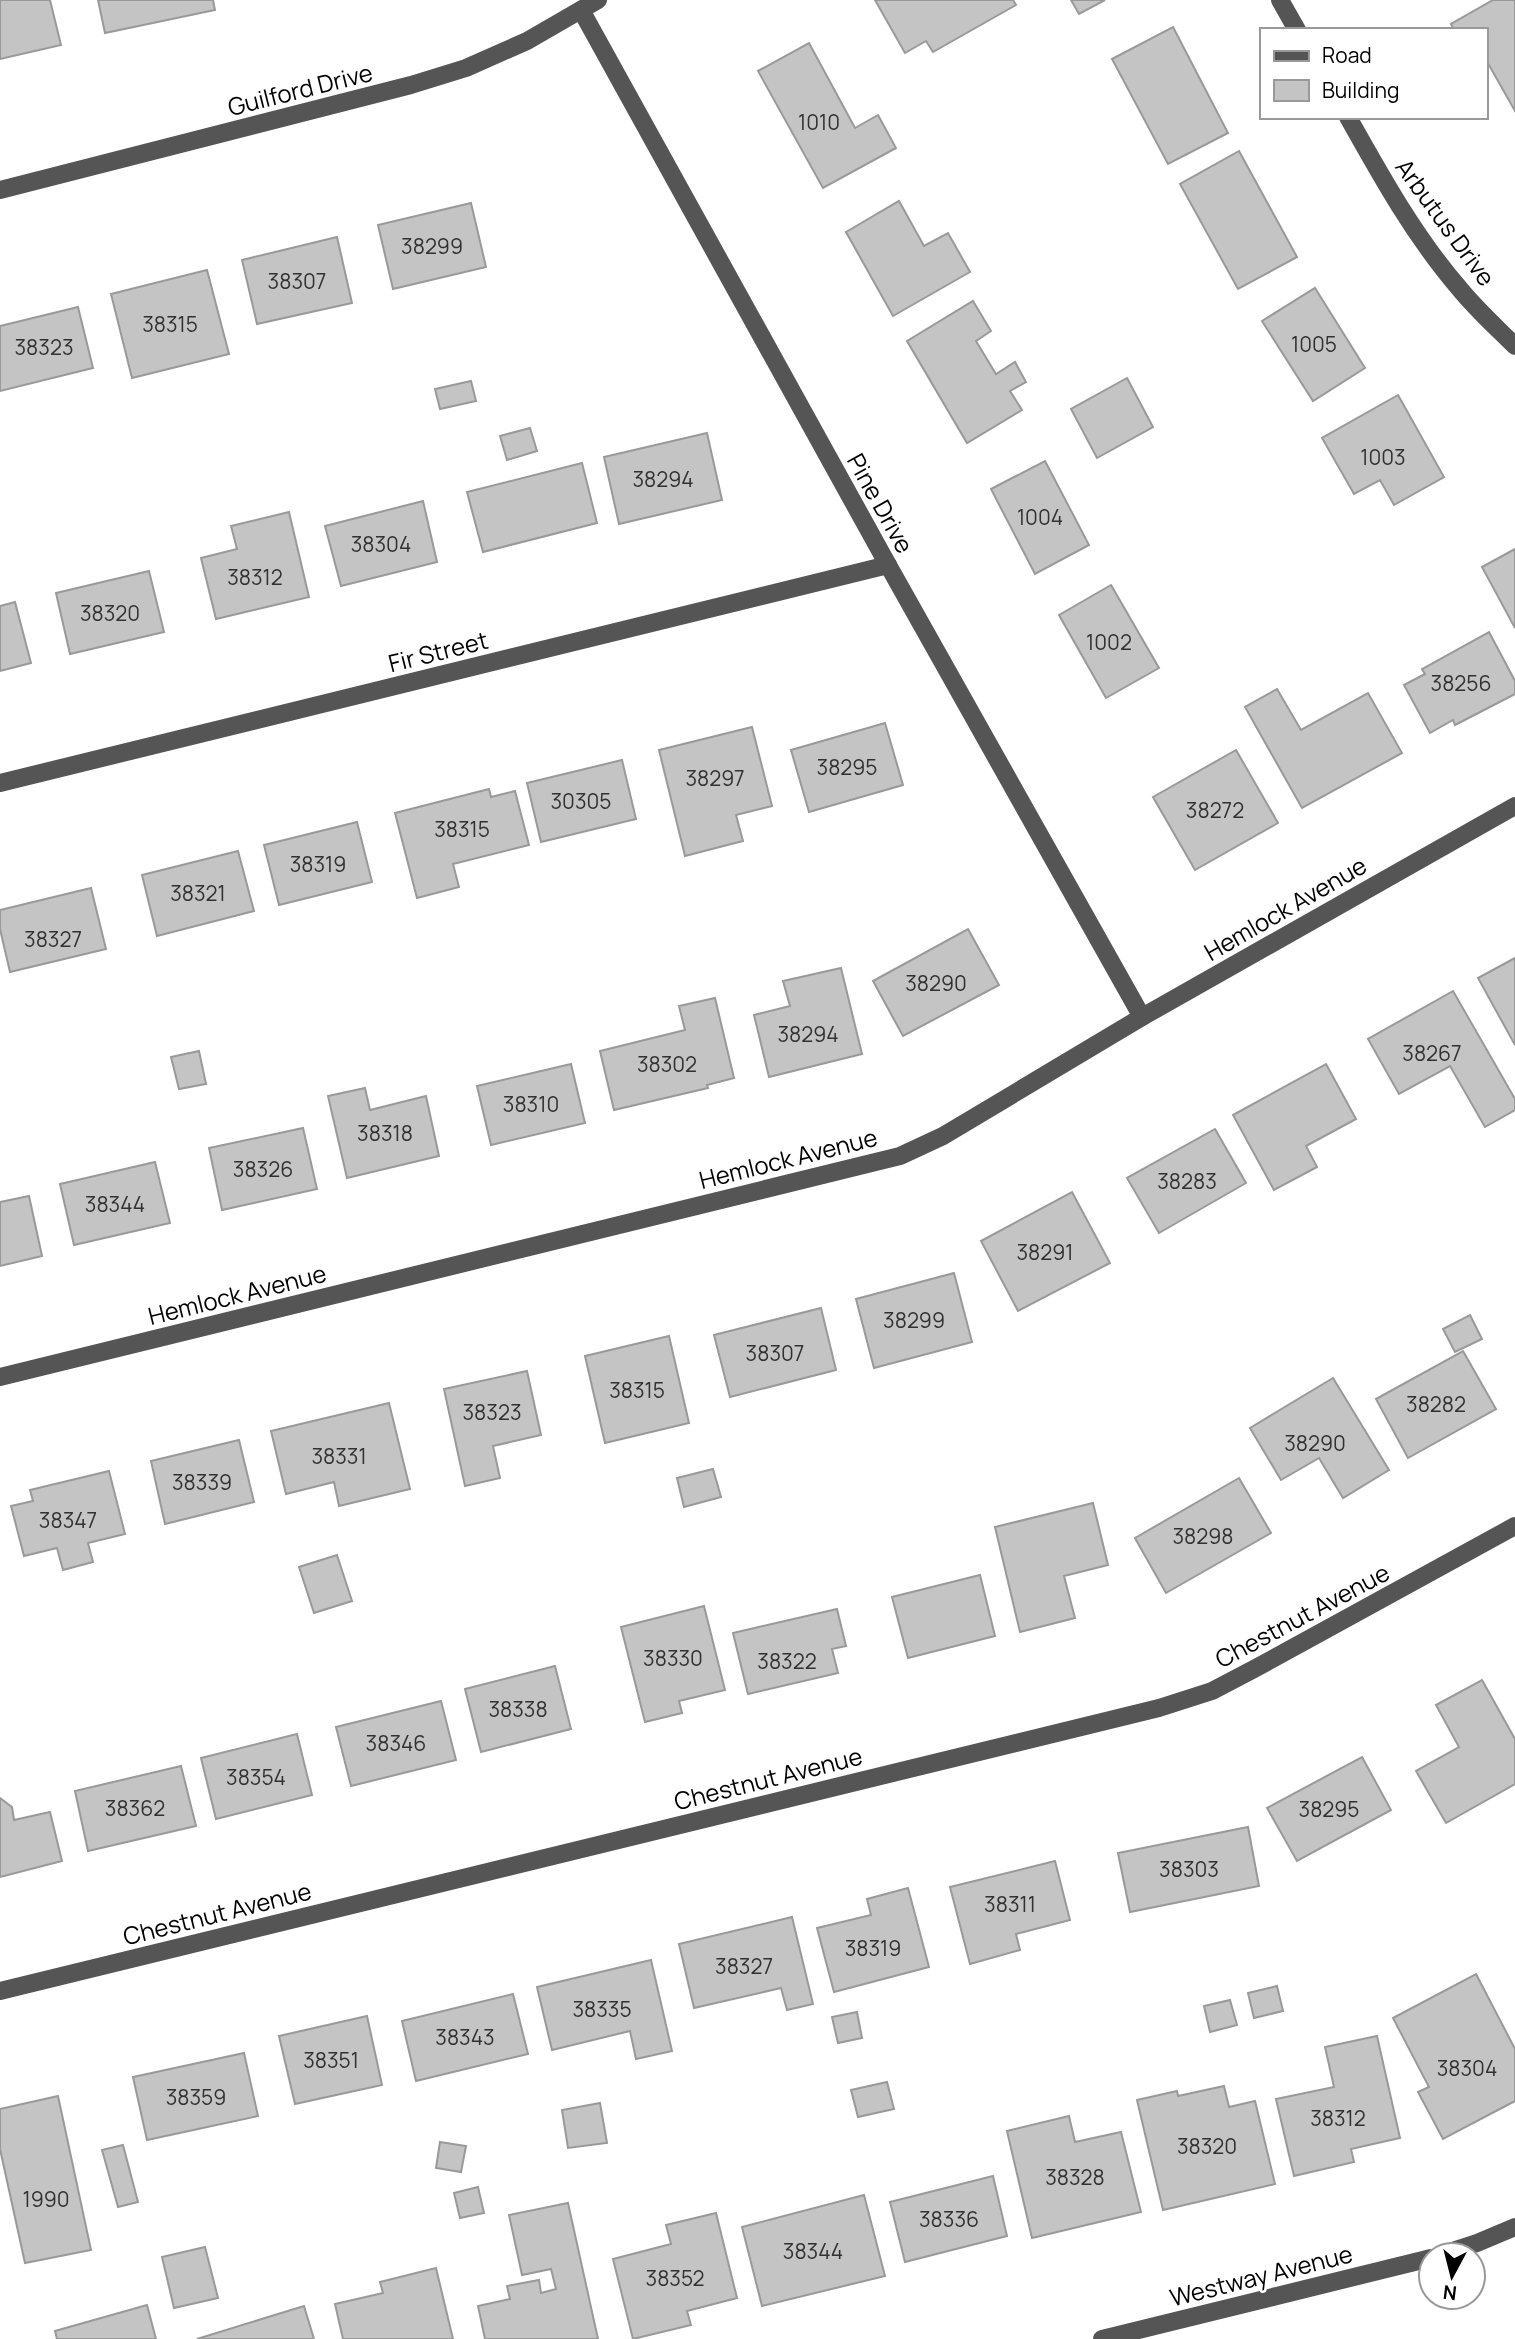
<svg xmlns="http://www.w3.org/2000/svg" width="1515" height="2339" viewBox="0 0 1515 2339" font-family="Manrope,sans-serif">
  <rect width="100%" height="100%" fill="#fff"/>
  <g fill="#c4c4c4" stroke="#999" stroke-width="2">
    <path d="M0 0H50L61 45 0 59Z"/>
    <path d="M98 0H213L215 10 105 33Z"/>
    <path d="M875 0H1013L1016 5 933 52 926 41 905 53Z"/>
    <path d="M1071 0H1105L1079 14Z"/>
    <path d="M1493 0H1515V111L1485 58V30H1454L1451 24Z"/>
    <path d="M1173 27 1228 133 1168 164 1112 59Z"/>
    <path d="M809 43 855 128 878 115 896 148 823 188 758 71Z"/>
    <path d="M1239 151 1297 257 1238 289 1180 184Z"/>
    <path d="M899 201 924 246 948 233 970 272 893 316 846 232Z"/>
    <path d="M471 203 486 267 393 289 378 225Z"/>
    <path d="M337 237 352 303 257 324 242 260Z"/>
    <path d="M207 270 229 354 132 378 111 294Z"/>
    <path d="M1315 288 1365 368 1313 401 1262 321Z"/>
    <path d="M973 301 991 331 976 341 996 374 1015 362 1026 382 1010 391 1022 410 967 443 907 341Z"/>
    <path d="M78 307 93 368 0 391V326Z"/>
    <path d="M1127 378 1153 427 1097 458 1071 409Z"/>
    <path d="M471 381 476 401 440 409 435 389Z"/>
    <path d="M1398 395 1444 477 1394 505 1380 480 1354 494 1322 438Z"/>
    <path d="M530 428 537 451 507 460 500 436Z"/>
    <path d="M707 433 722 500 619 524 604 457Z"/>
    <path d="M1045 461 1089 545 1035 574 991 489Z"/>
    <path d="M582 463 597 523 483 552 467 492Z"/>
    <path d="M423 501 437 562 341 586 325 526Z"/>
    <path d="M289 512 309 597 216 619 201 558 237 549 231 526Z"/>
    <path d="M1515 549V628L1482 567Z"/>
    <path d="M149 571 164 632 70 654 56 593Z"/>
    <path d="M1111 585 1159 668 1106 698 1059 615Z"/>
    <path d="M15 602 31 663 0 671V606Z"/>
    <path d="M1489 632 1515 681V694L1455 725 1453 720 1430 733 1404 685 1425 674 1422 669Z"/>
    <path d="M1277 689 1301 730 1368 693 1402 753 1302 808 1245 707Z"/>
    <path d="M885 723 903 785 809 812 791 750Z"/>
    <path d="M752 727 772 806 736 815 743 841 685 856 659 750Z"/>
    <path d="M1236 750 1278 823 1195 870 1153 797Z"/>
    <path d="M622 760 636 819 541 842 527 783Z"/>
    <path d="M489 789 491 797 515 791 529 845 453 864 459 887 417 898 395 813Z"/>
    <path d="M357 822 372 882 279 905 264 845Z"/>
    <path d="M238 851 254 911 157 936 142 875Z"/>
    <path d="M91 888 106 949 10 972 0 929V910Z"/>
    <path d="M968 929 999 985 903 1036 873 981Z"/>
    <path d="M1515 958V1045L1478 978Z"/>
    <path d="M841 968 862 1054 769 1077 754 1015 790 1006 783 981Z"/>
    <path d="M1453 991 1515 1099V1110L1485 1127 1450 1066 1399 1094 1368 1039Z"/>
    <path d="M715 998 734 1078 707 1085 708 1088 614 1110 600 1051 685 1030 679 1006Z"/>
    <path d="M199 1051 206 1084 179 1089 171 1057Z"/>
    <path d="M571 1064 585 1123 491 1145 477 1086Z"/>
    <path d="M1326 1064 1356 1119 1306 1146 1317 1167 1274 1190 1233 1115Z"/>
    <path d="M365 1088 370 1110 426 1096 439 1156 347 1178 328 1096Z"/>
    <path d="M303 1128 317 1189 222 1210 209 1148Z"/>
    <path d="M1215 1129 1246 1183 1159 1233 1127 1178Z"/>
    <path d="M155 1162 170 1223 74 1245 60 1184Z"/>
    <path d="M1072 1192 1110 1263 1018 1311 981 1241Z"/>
    <path d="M29 1196 42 1256 0 1266V1202Z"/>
    <path d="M954 1273 972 1342 874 1368 856 1299Z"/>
    <path d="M821 1308 836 1370 730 1397 714 1335Z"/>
    <path d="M1470 1315 1482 1339 1455 1352 1443 1329Z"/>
    <path d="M669 1336 689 1423 605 1443 585 1356Z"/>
    <path d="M1463 1351 1496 1409 1408 1458 1376 1399Z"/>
    <path d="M527 1371 541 1435 493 1446 500 1478 465 1486 444 1389Z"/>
    <path d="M1333 1378 1389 1470 1343 1498 1319 1458 1281 1480 1250 1428Z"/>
    <path d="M389 1403 410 1489 339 1506 334 1482 286 1494 271 1431Z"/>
    <path d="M239 1440 254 1502 165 1524 151 1461Z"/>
    <path d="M713 1469 721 1497 684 1507 677 1478Z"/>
    <path d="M109 1471 125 1534 88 1543 93 1562 63 1570 57 1548 24 1556 11 1506 33 1501 30 1490Z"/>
    <path d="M1239 1478 1271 1533 1166 1593 1135 1538Z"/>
    <path d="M1093 1503 1108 1565 1064 1576 1075 1618 1020 1632 995 1527Z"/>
    <path d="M337 1555 352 1601 314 1613 299 1567Z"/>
    <path d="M980 1575 995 1636 908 1658 892 1597Z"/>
    <path d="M704 1606 725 1690 679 1701 682 1713 645 1722 621 1627Z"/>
    <path d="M837 1609 846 1646 832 1649 838 1673 748 1694 733 1633Z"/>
    <path d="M555 1666 571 1729 481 1752 465 1689Z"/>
    <path d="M1482 1680 1515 1739V1784L1446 1823 1416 1771 1459 1747 1436 1705Z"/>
    <path d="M441 1701 456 1760 351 1786 336 1727Z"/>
    <path d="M297 1734 312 1795 216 1819 201 1758Z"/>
    <path d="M1362 1757 1391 1810 1297 1861 1267 1808Z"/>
    <path d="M181 1766 196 1826 88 1851 75 1791Z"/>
    <path d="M0 1798 12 1807 14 1820 50 1812 62 1861 0 1877Z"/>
    <path d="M1248 1827 1259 1886 1130 1912 1118 1853Z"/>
    <path d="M1055 1861 1070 1920 1016 1934 1020 1950 970 1964 950 1887Z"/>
    <path d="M908 1888 929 1967 834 1992 817 1928 871 1915 867 1899Z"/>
    <path d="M792 1917 813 2004 787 2010 781 1988 694 2008 679 1944Z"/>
    <path d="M651 1960 672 2051 636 2059 630 2031 552 2050 537 1987Z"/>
    <path d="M1476 1974 1515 2049V2101L1443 2139 1418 2092 1429 2087 1393 2018Z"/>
    <path d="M1277 1986 1283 2011 1254 2018 1248 1993Z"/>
    <path d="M513 1994 528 2054 416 2081 402 2021Z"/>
    <path d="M1230 2000 1237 2025 1210 2032 1204 2006Z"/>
    <path d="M857 2012 862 2038 838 2043 832 2017Z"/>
    <path d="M367 2016 382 2085 295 2104 279 2036Z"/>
    <path d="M1377 2036 1400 2138 1351 2149 1354 2162 1294 2176 1276 2099 1334 2087 1325 2047Z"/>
    <path d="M244 2053 258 2116 147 2140 133 2077Z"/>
    <path d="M887 2082 894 2109 858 2117 851 2090Z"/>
    <path d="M1224 2086 1229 2107 1255 2101 1275 2184 1163 2210 1137 2100 1177 2091 1178 2096Z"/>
    <path d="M58 2096 91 2250 25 2263 0 2149V2109Z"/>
    <path d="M600 2103 607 2143 568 2148 562 2110Z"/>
    <path d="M1069 2116 1075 2142 1121 2132 1141 2212 1032 2238 1007 2131Z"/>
    <path d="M440 2142 466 2146 461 2172 436 2168Z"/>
    <path d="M123 2145 138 2202 118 2207 102 2150Z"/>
    <path d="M993 2176 1007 2236 905 2262 890 2202Z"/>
    <path d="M478 2187 484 2213 460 2218 454 2193Z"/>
    <path d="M864 2195 885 2276 762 2306 742 2227Z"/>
    <path d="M568 2203 598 2339H485L478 2306 510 2299 507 2286 539 2280 541 2293 556 2289 551 2269 522 2275 509 2215Z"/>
    <path d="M716 2213 737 2298 687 2311 691 2325 633 2339 613 2259 671 2244 666 2225Z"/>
    <path d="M205 2247 218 2298 174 2308 162 2257Z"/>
    <path d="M436 2268 453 2339H343L335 2304 383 2293 380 2282Z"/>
    <path d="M147 2305 156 2339H57L55 2331Z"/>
    <path d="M304 2306 314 2339H197Z"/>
  </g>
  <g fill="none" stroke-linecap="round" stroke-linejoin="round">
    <g stroke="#555" stroke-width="18">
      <path d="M1280 0 1297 30"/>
      <path d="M581 10 888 565 1142 1017"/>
      <path d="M1348 117C1381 176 1415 237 1459 288 1476 309 1496 327 1515 346"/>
      <path d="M0 190 411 85 466 68 527 41 598 0"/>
      <path d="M0 783 888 565"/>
      <path d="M0 1377 900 1156 943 1136 1142 1017 1515 806"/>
      <path d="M0 1991 1159 1708 1212 1691 1254 1669 1515 1526"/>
      <path d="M1440 2255 1477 2243 1515 2227"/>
      <path d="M1102 2339 1431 2258"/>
    </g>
  </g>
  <g text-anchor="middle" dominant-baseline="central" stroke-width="5" stroke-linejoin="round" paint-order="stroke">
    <g font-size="21" fill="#313131">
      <text x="819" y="122">1010</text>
      <text x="432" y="246">38299</text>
      <text x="297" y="281">38307</text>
      <text x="170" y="324">38315</text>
      <text x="1314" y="344">1005</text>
      <text x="44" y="347">38323</text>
      <text x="1383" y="457">1003</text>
      <text x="663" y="479">38294</text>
      <text x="1040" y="517">1004</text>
      <text x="381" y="544">38304</text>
      <text x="255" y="577">38312</text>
      <text x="110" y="613">38320</text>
      <text x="1109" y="642">1002</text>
      <text x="1461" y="683">38256</text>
      <text x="847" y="767">38295</text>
      <text x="715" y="778">38297</text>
      <text x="581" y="801">30305</text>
      <text x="1215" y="810">38272</text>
      <text x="462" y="829">38315</text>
      <text x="318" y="864">38319</text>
      <text x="198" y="893">38321</text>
      <text x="53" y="939">38327</text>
      <text x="936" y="983">38290</text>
      <text x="808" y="1034">38294</text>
      <text x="1432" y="1053">38267</text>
      <text x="667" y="1064">38302</text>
      <text x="531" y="1104">38310</text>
      <text x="385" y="1133">38318</text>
      <text x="263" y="1169">38326</text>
      <text x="1187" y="1181">38283</text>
      <text x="115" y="1204">38344</text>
      <text x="1045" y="1252">38291</text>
      <text x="914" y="1320">38299</text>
      <text x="775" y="1353">38307</text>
      <text x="637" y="1390">38315</text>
      <text x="1436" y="1404">38282</text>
      <text x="492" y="1412">38323</text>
      <text x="1315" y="1443">38290</text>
      <text x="339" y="1456">38331</text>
      <text x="202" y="1482">38339</text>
      <text x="68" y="1520">38347</text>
      <text x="1203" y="1536">38298</text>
      <text x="673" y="1658">38330</text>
      <text x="787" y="1661">38322</text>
      <text x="518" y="1709">38338</text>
      <text x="396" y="1743">38346</text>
      <text x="256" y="1777">38354</text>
      <text x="135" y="1808">38362</text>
      <text x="1329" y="1809">38295</text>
      <text x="1189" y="1869">38303</text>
      <text x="1010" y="1904">38311</text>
      <text x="873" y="1948">38319</text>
      <text x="744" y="1966">38327</text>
      <text x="602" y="2009">38335</text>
      <text x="465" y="2037">38343</text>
      <text x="331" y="2060">38351</text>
      <text x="1467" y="2068">38304</text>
      <text x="196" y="2097">38359</text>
      <text x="1338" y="2118">38312</text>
      <text x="1207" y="2146">38320</text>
      <text x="1075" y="2177">38328</text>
      <text x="46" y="2199">1990</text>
      <text x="949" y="2219">38336</text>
      <text x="813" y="2251">38344</text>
      <text x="675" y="2278">38352</text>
    </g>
    <g font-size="24" fill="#000" stroke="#fff">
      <text transform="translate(300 89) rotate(-14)">Guilford Drive</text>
      <text transform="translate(1446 222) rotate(54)">Arbutus Drive</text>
      <text transform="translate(881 503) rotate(61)">Pine Drive</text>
      <text transform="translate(438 651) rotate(-14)">Fir Street</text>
      <text transform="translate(1285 908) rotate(-30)">Hemlock Avenue</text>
      <text transform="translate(788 1158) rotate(-14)">Hemlock Avenue</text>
      <text transform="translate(237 1294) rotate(-14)">Hemlock Avenue</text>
      <text transform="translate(1302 1615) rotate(-28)">Chestnut Avenue</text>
      <text transform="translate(768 1778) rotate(-14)">Chestnut Avenue</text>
      <text transform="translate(217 1913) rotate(-14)">Chestnut Avenue</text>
      <text transform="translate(1261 2275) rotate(-14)">Westway Avenue</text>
    </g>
  </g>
  <rect x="1260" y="28" width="228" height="91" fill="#ffffff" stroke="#999999" stroke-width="2"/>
  <rect x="1274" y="51" width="35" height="10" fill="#555555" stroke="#999999" stroke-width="2"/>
  <text x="1322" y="63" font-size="21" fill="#000000">Road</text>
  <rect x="1274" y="80" width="35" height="21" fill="#c4c4c4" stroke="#999999" stroke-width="2"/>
  <text x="1322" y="98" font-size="21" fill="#000000">Building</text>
  <g transform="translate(1452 2276) rotate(187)"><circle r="33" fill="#ffffff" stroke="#999999" stroke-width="2"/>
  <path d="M0-5L12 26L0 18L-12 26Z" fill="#000000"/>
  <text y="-10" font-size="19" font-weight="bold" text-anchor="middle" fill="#000000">N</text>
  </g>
</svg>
